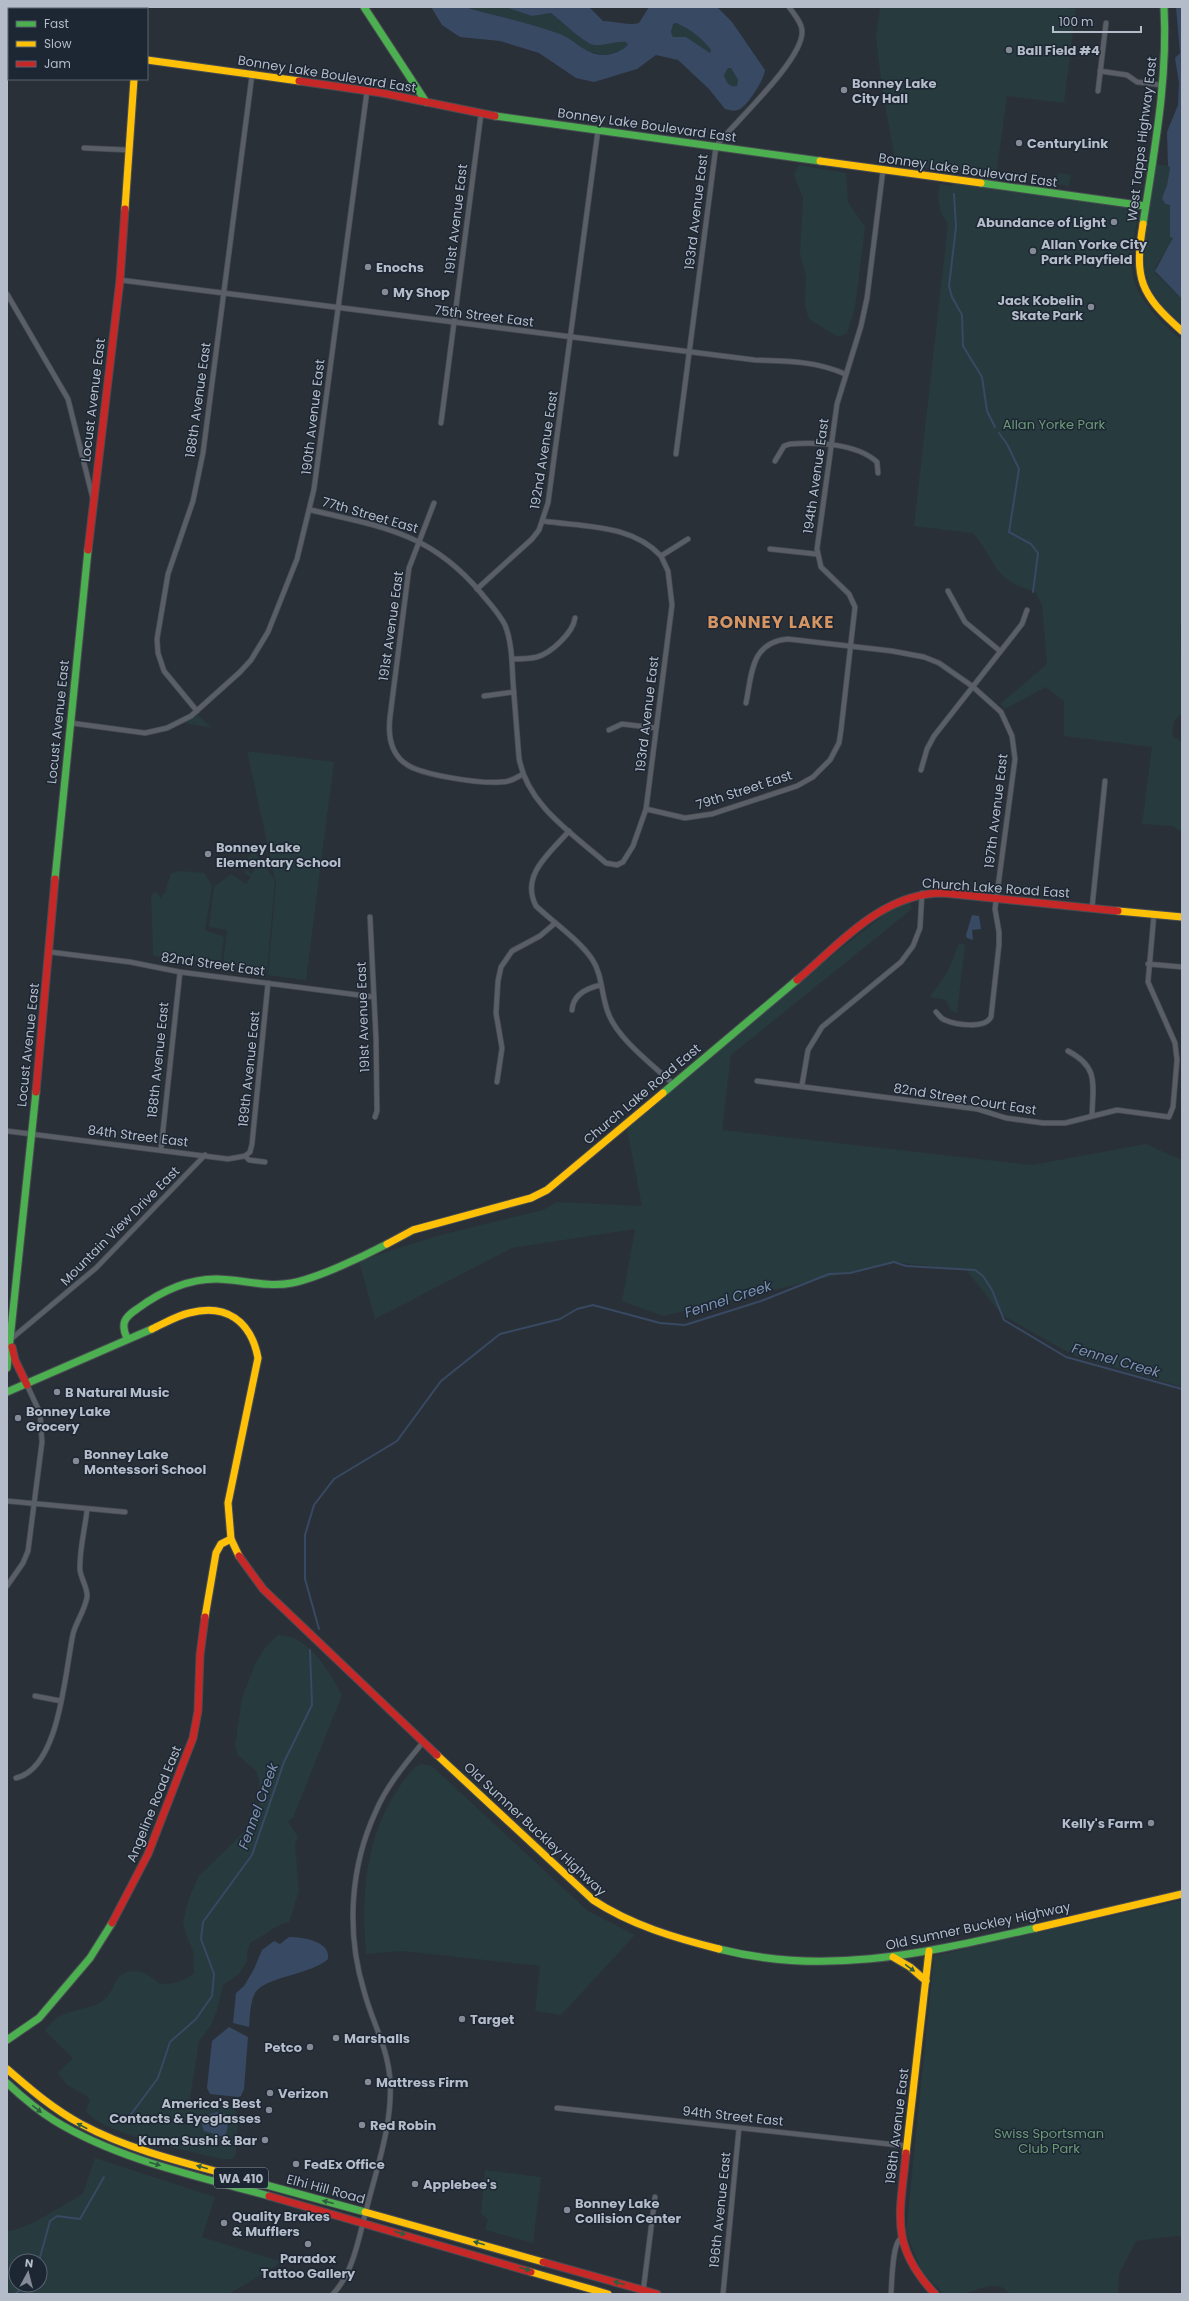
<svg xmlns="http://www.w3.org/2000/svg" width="1189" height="2301" viewBox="0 0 1189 2301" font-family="Poppins,sans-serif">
  <rect width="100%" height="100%" fill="#2a3038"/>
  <g fill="#273a3e" fill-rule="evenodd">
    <path d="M465 7H505L532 16 551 13C566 24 581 43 601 44 609 45 618 41 626 42L628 44 622 51 604 55 586 51 521 22Z"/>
    <path d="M880 7H1062L1076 9 1064 103 1007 96 996 177 916 167V163L895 160 882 87 876 39Z"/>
    <path d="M676 23C689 28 703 39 711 50L710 53 686 37H673L671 32 673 24Z"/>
    <path d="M728 68H731L738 80 737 86C729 88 727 81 724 75Z"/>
    <path d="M1153 164 1170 166 1167 185 1162 198 1165 204 1170 205V237L1173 238 1169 247 1155 267 1156 274 1182 299V324C1170 313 1157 303 1150 288 1136 258 1150 197 1153 164Z"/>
    <path d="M799 165 846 173 848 202 865 227 855 308 847 333 838 337 809 319 805 306 806 277 800 254 803 198 794 175Z"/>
    <path d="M1058 173 1071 175 1069 186 1056 184Z"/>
    <path d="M953 183 1139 209C1136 228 1131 249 1132 268 1133 296 1161 323 1182 340V621L1180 626 1182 714 1174 721 1172 736 1182 742V832L1173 826 1142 824 1152 747 1064 736V701L1046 687 1005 709 1000 704 1047 664 1042 605 1035 591C992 581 997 561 973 533L914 526 948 224C939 212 936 199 940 184L952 186Z"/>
    <path d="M197 715H198L212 728 184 723Z"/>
    <path d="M247 751 334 762 306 980 268 975 276 883Z"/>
    <path d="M221 842 223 847 229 849 232 845H235L230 853 220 851 218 844Z"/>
    <path d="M253 850 275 880 267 972 223 965 227 930 209 927 214 887 231 874 246 884 251 877 244 873 246 870 252 874 256 866 248 858Z"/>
    <path d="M181 871 204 873 212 886 205 930 224 937 221 961 203 959 201 962 154 956 153 954 151 895 156 892 162 899V895L165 893 171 873Z"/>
    <path d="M909 899 912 909 731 1055 722 1130 1032 1165 1146 1144 1182 1160V1387L1073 1355 1002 1315 966 1270 893 1262 663 1316 622 1301 635 1229 512 1248 375 1319 359 1261 433 1237 543 1210 557 1202 642 1206 626 1124 727 1038 891 909Z"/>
    <path d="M959 944H965L957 1013 951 1010 946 1000 930 997 947 973Z"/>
    <path d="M278 1635C309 1635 329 1671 342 1695L293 1818 288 1821 298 1837 295 1844 299 1891 289 1922C274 1925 265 1936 251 1942L247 1952V1961L239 1974 223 1985 217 2010 211 2025 199 2041 190 2098 192 2102 230 2107 236 2111 238 2120 236 2155 232 2159H222C196 2153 97 2133 86 2110L90 2101 87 2096 67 2085 58 2073 73 2058 45 2031C49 2026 54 2019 60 2016 74 2009 95 2009 106 1998 114 1990 115 1975 127 1972 141 1969 149 1975 160 1984 174 1984 183 1982 194 1973L193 1951 185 1932 183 1922 189 1898 199 1876 250 1826 260 1800 259 1779 256 1771 238 1755 235 1745 242 1698 256 1662 265 1648Z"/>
    <path d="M420 1764 432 1766 588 1911 635 1935 561 2015 535 2011 540 1966 403 1951 366 1954C361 1896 365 1838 398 1789 405 1779 410 1770 420 1764Z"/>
    <path d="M1182 1900V2237L1176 2236 1136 2241 1119 2274 1118 2294H1010C998 2279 981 2289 966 2293 960 2295 951 2294 944 2294L922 2272 906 2233 934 1956Z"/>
    <path d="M95 2158 215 2197 202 2237 282 2262 229 2294H7V2231C21 2233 68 2202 83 2194ZM16 2261H40V2285H16Z"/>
    <path d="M485 2170 541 2177 533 2243 485 2230 488 2219 481 2214Z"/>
  </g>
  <g fill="#384963" fill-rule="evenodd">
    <path d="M431 7C441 7 456 4 465 7 495 16 527 22 557 33 574 38 584 55 604 55 611 55 624 51 628 44L626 42C616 41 605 46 594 45 584 43 561 21 551 13L532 16 505 7H589L603 21C615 21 628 26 639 23L649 7H717L732 22 765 70C764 80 748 105 740 109 735 112 730 110 725 109L709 89 678 60 656 55 637 69 594 82 576 78 539 53 500 41 460 37 442 25ZM676 23C689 28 703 39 711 50L710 53 686 37H673L671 32 673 24ZM728 68H731L738 80 737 86C729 88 726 81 724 75Z"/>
    <path d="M1176 7H1182V299L1155 271 1173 238 1170 237V205L1165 204 1162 198 1167 185 1170 167 1168 166 1167 132 1178 105 1179 83 1175 58 1180 53Z"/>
    <path d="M972 915 979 916 981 929 972 930 973 940 967 938 966 935Z"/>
    <path d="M289 1937C302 1937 331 1941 328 1959 313 1974 264 1977 255 1993 250 2002 250 2017 249 2027L233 2023 236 1993 244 1986 254 1969 262 1950 274 1941 280 1944Z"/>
    <path d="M229 2027 248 2037 244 2089 241 2096 238 2097 210 2094 207 2088 212 2041Z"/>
    <path d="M217 2112 225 2114C229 2121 228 2131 224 2137L204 2131C198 2119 207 2114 217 2112Z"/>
  </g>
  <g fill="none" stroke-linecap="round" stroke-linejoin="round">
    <g stroke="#384963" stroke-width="2">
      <path d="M954 194 956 227 949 286 952 297 962 315 963 346 982 377 987 411 995 427"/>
      <path d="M999 433 1007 444 1019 469 1009 532 1031 544 1038 553 1033 592"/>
      <path d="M319 1629 305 1579V1535L314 1505 334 1479 397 1441 441 1381 500 1334 560 1319 577 1309 593 1305 660 1323 685 1325 761 1301 829 1274 850 1273 894 1262 906 1266 975 1270 983 1276 992 1290 1004 1320 1066 1357 1182 1389"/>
      <path d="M126 2121 158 2078 170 2042 196 2019 212 1996 214 1974 201 1939 203 1922 252 1855 284 1762 312 1705 310 1650"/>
      <path d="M39 2261 50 2221 57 2216 80 2219 104 2177"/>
      <path d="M15 2294 26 2285"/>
    </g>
    <defs>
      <g id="street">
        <path d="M140 9V7"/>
        <path d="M1100 71 1127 75 1137 82 1161 85"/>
        <path d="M1098 91 1106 23"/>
        <path d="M84 148 129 150"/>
        <path d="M120 280 755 360C786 361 816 361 845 374"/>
        <path d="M7 294 68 399 93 499"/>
        <path d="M441 423 481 114"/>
        <path d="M676 454 716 146C734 123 804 59 802 31 802 23 794 14 789 7"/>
        <path d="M775 461 784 446 790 444C816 442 856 443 877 462L878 473"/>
        <path d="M434 503 409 568 390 717C388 734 390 753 406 764 421 775 481 784 501 782 510 782 516 778 523 774"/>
        <path d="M311 510C383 527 431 533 481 593 489 603 499 613 505 625 512 642 512 664 513 682 515 707 517 732 519 758 527 805 573 834 606 863L617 865 623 862 633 846 646 809 672 605 668 571 661 556"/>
        <path d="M543 521C584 527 631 524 661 556L688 539"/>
        <path d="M770 549 816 554"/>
        <path d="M477 589 532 539 539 530 548 503 598 130"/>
        <path d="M948 591 965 622 1000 651"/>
        <path d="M512 659C520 659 529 659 537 657 551 653 573 633 575 618"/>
        <path d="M484 696 514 692"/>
        <path d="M746 703C752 673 751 642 788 639L892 651 924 657 939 663 972 686 1001 712 1012 736 1015 759 995 909 999 932V945L991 1017C985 1029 956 1025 945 1020 941 1019 939 1015 936 1012"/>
        <path d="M197 711 164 671 158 653 157 639 168 574 193 501 203 453 252 75"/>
        <path d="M71 723 145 733 167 728 191 716 240 672 251 660 268 632 297 559 314 489 367 91"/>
        <path d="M609 730 622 724 656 728"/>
        <path d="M921 770 927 749 934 736 1022 624 1027 610"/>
        <path d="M646 809 685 818 712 814 797 786 813 777 830 760 839 743 841 730 855 607 849 594 821 567 817 549 837 404 861 326 867 298 883 170"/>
        <path d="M569 831C550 853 520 875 536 906 554 923 578 939 592 959 603 975 601 997 609 1015 619 1040 653 1065 673 1084"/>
        <path d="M1092 908 1105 781"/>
        <path d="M370 917 376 1038 377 1111 375 1117"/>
        <path d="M50 952 130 962 180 972 374 997"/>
        <path d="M1148 964 1182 967"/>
        <path d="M572 1010C573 994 587 988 601 985"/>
        <path d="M1068 1051C1099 1067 1093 1084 1092 1115"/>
        <path d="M757 1081 977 1109 1006 1118 1043 1123H1065L1117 1110 1169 1117 1173 1107 1177 1060 1175 1043 1148 982 1154 914"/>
        <path d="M497 1082 502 1048 496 1013 498 981 501 967 512 951 540 936 554 924"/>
        <path d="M802 1085 808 1050 822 1027 901 962 913 946 920 928 922 893"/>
        <path d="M7 1131 228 1159 245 1156 249 1160 265 1162"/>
        <path d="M161 1149 180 972"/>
        <path d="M245 1156 250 1152 252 1144 268 983"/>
        <path d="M11 1339 96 1268 205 1155"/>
        <path d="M7 1501 125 1512"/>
        <path d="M7 1586 23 1563 28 1551 42 1442 40 1413 27 1385"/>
        <path d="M35 1696 61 1701"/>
        <path d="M16 1778C60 1768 65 1671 73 1634 76 1622 85 1610 87 1597 88 1588 81 1579 80 1570 79 1551 85 1529 87 1510"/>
        <path d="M557 2108 907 2146"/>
        <path d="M643 2292 655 2197"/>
        <path d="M333 2294C354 2272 359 2236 367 2207 377 2167 393 2123 390 2080 388 2047 372 2022 364 1991 346 1932 350 1867 376 1811 387 1785 406 1763 424 1741"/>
        <path d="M723 2294 739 2128"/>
        <path d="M891 2294C892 2282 892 2246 900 2239"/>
      </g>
      <g id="fast">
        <path d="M364 7 426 102"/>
        <path d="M7 40 9 41"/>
        <path d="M495 116 820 161"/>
        <path d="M981 183 1145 206"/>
        <path d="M1143 224C1154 152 1168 80 1164 7"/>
        <path d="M55 879 88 550"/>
        <path d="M663 1093 797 980"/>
        <path d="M127 1338C120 1323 125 1317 137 1309 160 1292 187 1279 216 1279 241 1279 266 1288 292 1283 318 1278 364 1256 387 1244"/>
        <path d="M7 1368 36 1092"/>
        <path d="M7 1392 152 1329"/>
        <path d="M719 1949C829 1977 928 1952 1036 1928"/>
        <path d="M7 2040 39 2018 90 1958 112 1923"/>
        <path d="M7 2083C22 2097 37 2110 55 2121 119 2160 197 2176 269 2196"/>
        <path d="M252 2181 365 2212"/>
      </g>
      <g id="slow">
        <path d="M147 60 299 81"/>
        <path d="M820 161 981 183"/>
        <path d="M125 209 134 79"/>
        <path d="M1143 224C1134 279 1140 294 1182 331"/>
        <path d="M1118 911 1182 917"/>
        <path d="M387 1244 413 1230 531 1198 547 1190 663 1093"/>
        <path d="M152 1329C163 1324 176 1316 189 1313 226 1303 251 1321 258 1358L228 1503 231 1539 239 1556"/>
        <path d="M205 1617 216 1553 221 1544 231 1539"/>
        <path d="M437 1755 593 1900C631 1925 675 1938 719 1949"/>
        <path d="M1036 1928 1182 1894"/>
        <path d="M893 1957 910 1967 926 1981"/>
        <path d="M7 2069C30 2089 53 2109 81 2124 133 2152 194 2165 252 2181"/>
        <path d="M906 2153 929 1951"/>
        <path d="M365 2212 543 2262"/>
        <path d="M531 2272 608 2294"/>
      </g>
      <g id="jam">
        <path d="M299 81 382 93 495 116"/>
        <path d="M88 550 120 280 125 209"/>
        <path d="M797 980C841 943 882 893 943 893L1118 911"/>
        <path d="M36 1092 55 879"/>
        <path d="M12 1347 15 1360 27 1385"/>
        <path d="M239 1556 263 1589 437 1755"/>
        <path d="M112 1923 148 1854 193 1738 198 1711 200 1655 205 1617"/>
        <path d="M906 2153C900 2215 889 2245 935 2294"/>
        <path d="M269 2196 362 2223"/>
        <path d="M362 2223 531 2272"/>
        <path d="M543 2262 657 2294"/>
      </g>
    </defs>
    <use href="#street" stroke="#484c53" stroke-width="6"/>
    <use href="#fast" stroke="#484c53" stroke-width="9"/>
    <use href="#slow" stroke="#484c53" stroke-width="9"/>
    <use href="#jam" stroke="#484c53" stroke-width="9"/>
    <use href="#street" stroke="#5a5e66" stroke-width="4.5"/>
    <use href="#fast" stroke="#4caf50" stroke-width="7"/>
    <use href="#slow" stroke="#ffc107" stroke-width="7"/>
    <use href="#jam" stroke="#c62828" stroke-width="7"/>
  </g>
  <defs><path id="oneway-solid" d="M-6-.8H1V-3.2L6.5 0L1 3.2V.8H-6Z"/></defs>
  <g fill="#305d3f">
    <use href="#oneway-solid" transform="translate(910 1968) rotate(36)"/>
    <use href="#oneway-solid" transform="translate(37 2109) rotate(37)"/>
    <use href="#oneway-solid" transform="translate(82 2126) rotate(-152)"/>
    <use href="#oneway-solid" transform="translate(155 2164) rotate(16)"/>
    <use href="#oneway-solid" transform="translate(202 2167) rotate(-164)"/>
    <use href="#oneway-solid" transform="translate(328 2202) rotate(-165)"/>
    <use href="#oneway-solid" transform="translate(400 2233) rotate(16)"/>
    <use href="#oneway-solid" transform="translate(479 2243) rotate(-164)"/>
    <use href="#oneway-solid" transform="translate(525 2269) rotate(16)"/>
    <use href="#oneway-solid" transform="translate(619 2283) rotate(-163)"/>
  </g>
  <g fill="#848b96" stroke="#1d2633" stroke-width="1.5">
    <circle cx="1009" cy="50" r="4"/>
    <circle cx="844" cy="90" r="4"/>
    <circle cx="1019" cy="143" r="4"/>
    <circle cx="1114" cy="222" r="4"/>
    <circle cx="1033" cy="251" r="4"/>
    <circle cx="368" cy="267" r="4"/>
    <circle cx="385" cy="292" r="4"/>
    <circle cx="1091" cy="307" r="4"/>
    <circle cx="208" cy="854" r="4"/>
    <circle cx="57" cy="1392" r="4"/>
    <circle cx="18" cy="1418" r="4"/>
    <circle cx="76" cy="1461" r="4"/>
    <circle cx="1151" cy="1823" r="4"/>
    <circle cx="462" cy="2019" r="4"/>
    <circle cx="336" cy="2038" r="4"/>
    <circle cx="310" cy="2047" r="4"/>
    <circle cx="368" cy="2082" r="4"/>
    <circle cx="270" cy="2093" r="4"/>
    <circle cx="269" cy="2110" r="4"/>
    <circle cx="362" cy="2125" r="4"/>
    <circle cx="265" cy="2140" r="4"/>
    <circle cx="296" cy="2164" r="4"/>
    <circle cx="415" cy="2184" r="4"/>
    <circle cx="567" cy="2210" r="4"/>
    <circle cx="224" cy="2223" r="4"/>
    <circle cx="308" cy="2244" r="4"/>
  </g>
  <g text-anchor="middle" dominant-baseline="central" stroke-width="3" stroke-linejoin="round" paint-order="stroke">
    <rect fill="#1d2633" stroke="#878f9c" stroke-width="1" x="214" y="2168" width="54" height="20" rx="3"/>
    <g font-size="12" font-weight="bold" fill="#b4bcc9">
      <text x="241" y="2178">WA 410</text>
    </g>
    <g font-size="13" font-weight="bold" fill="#b4bcc9" stroke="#1d2633" text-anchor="start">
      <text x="1017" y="50">Ball Field #4</text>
      <text x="852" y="83">Bonney Lake<tspan x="852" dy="15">City Hall</tspan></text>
      <text x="1027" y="143">CenturyLink</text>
      <text x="1106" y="222" text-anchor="end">Abundance of Light</text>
      <text x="1041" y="244">Allan Yorke City<tspan x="1041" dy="15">Park Playfield</tspan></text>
      <text x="376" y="267">Enochs</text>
      <text x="393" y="292">My Shop</text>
      <text x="1083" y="300" text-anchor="end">Jack Kobelin<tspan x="1083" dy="15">Skate Park</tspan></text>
      <text x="216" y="847">Bonney Lake<tspan x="216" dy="15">Elementary School</tspan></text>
      <text x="65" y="1392">B Natural Music</text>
      <text x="26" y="1411">Bonney Lake<tspan x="26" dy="15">Grocery</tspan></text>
      <text x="84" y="1454">Bonney Lake<tspan x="84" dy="15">Montessori School</tspan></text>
      <text x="1143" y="1823" text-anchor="end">Kelly's Farm</text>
      <text x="470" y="2019">Target</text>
      <text x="344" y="2038">Marshalls</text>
      <text x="302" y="2047" text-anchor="end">Petco</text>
      <text x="376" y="2082">Mattress Firm</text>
      <text x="278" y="2093">Verizon</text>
      <text x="261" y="2103" text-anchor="end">America's Best<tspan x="261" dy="15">Contacts &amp; Eyeglasses</tspan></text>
      <text x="370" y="2125">Red Robin</text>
      <text x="257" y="2140" text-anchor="end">Kuma Sushi &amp; Bar</text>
      <text x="304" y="2164">FedEx Office</text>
      <text x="423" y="2184">Applebee's</text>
      <text x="575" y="2203">Bonney Lake<tspan x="575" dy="15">Collision Center</tspan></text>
      <text x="232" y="2216">Quality Brakes<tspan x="232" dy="15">&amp; Mufflers</tspan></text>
      <text x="308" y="2258" text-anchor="middle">Paradox<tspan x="308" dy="15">Tattoo Gallery</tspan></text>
    </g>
    <g font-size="13" fill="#b4bcc9" stroke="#1d2633">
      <text transform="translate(327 74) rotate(9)">Bonney Lake Boulevard East</text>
      <text transform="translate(647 125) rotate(8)">Bonney Lake Boulevard East</text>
      <text transform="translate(1142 139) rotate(-83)">West Tapps Highway East</text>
      <text transform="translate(968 170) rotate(8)">Bonney Lake Boulevard East</text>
      <text transform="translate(696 212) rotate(-83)">193rd Avenue East</text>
      <text transform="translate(456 219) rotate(-83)">191st Avenue East</text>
      <text transform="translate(484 316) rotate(7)">75th Street East</text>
      <text transform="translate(93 400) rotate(-83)">Locust Avenue East</text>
      <text transform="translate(198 400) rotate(-82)">188th Avenue East</text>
      <text transform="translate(313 417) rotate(-83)">190th Avenue East</text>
      <text transform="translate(544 450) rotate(-81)">192nd Avenue East</text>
      <text transform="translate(816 476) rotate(-82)">194th Avenue East</text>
      <text transform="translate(370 515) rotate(16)">77th Street East</text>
      <text transform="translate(391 626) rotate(-82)">191st Avenue East</text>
      <text transform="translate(647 714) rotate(-83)">193rd Avenue East</text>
      <text transform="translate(58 722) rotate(-84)">Locust Avenue East</text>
      <text transform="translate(744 790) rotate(-18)">79th Street East</text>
      <text transform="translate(996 811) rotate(-83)">197th Avenue East</text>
      <text transform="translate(996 888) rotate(4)">Church Lake Road East</text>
      <text transform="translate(213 964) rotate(8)">82nd Street East</text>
      <text transform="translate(363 1017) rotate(-92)">191st Avenue East</text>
      <text transform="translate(28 1045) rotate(-84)">Locust Avenue East</text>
      <text transform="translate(158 1060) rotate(-84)">188th Avenue East</text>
      <text transform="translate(249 1069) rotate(-84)">189th Avenue East</text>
      <text transform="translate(642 1094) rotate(-40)">Church Lake Road East</text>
      <text transform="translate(965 1099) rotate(9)">82nd Street Court East</text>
      <text transform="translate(138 1136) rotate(7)">84th Street East</text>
      <text transform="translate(120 1226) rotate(-45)">Mountain View Drive East</text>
      <text transform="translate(154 1804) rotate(-68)">Angeline Road East</text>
      <text transform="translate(535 1829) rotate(43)">Old Sumner Buckley Highway</text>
      <text transform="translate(978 1926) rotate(-12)">Old Sumner Buckley Highway</text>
      <text transform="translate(733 2116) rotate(6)">94th Street East</text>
      <text transform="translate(897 2126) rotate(-83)">198th Avenue East</text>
      <text transform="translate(326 2189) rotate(15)">Elhi Hill Road</text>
      <text transform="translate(720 2210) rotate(-84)">196th Avenue East</text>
    </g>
    <g font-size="13" fill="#6b9a76" stroke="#1d2633">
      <text x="1054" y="424">Allan Yorke Park</text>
      <text x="1049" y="2133">Swiss Sportsman<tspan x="1049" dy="15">Club Park</tspan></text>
    </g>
    <g font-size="14" font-style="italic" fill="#7c92b1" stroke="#1d2633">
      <text transform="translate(728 1299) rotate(-18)">Fennel Creek</text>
      <text transform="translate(1116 1360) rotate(16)">Fennel Creek</text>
      <text transform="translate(258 1806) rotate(-70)">Fennel Creek</text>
    </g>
    <g font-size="17" font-weight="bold" letter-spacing="1" fill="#d59563" stroke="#1d2633">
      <text x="771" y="622">BONNEY LAKE</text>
    </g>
  </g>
  <rect width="1189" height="2301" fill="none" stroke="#b4bcc9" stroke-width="16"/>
  <rect x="8" y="8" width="140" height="72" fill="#1d2633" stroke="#59626f"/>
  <rect x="16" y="21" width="20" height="6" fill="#4caf50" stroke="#59626f"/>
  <text x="44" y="28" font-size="12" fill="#b4bcc9">Fast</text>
  <rect x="16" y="41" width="20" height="6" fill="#ffc107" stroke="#59626f"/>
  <text x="44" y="48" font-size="12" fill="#b4bcc9">Slow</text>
  <rect x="16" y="61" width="20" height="6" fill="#c62828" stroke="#59626f"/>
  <text x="44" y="68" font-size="12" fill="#b4bcc9">Jam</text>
  <g transform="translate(28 2273) rotate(7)"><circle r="19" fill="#1d2633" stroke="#59626f"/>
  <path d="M0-3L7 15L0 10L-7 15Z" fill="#848b96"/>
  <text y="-6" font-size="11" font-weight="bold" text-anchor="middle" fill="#b4bcc9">N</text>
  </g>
  <path d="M1053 26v6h88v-6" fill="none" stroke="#b4bcc9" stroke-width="2"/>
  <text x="1059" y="26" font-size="12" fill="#b4bcc9" stroke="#1d2633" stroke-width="3" paint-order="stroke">100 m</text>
</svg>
